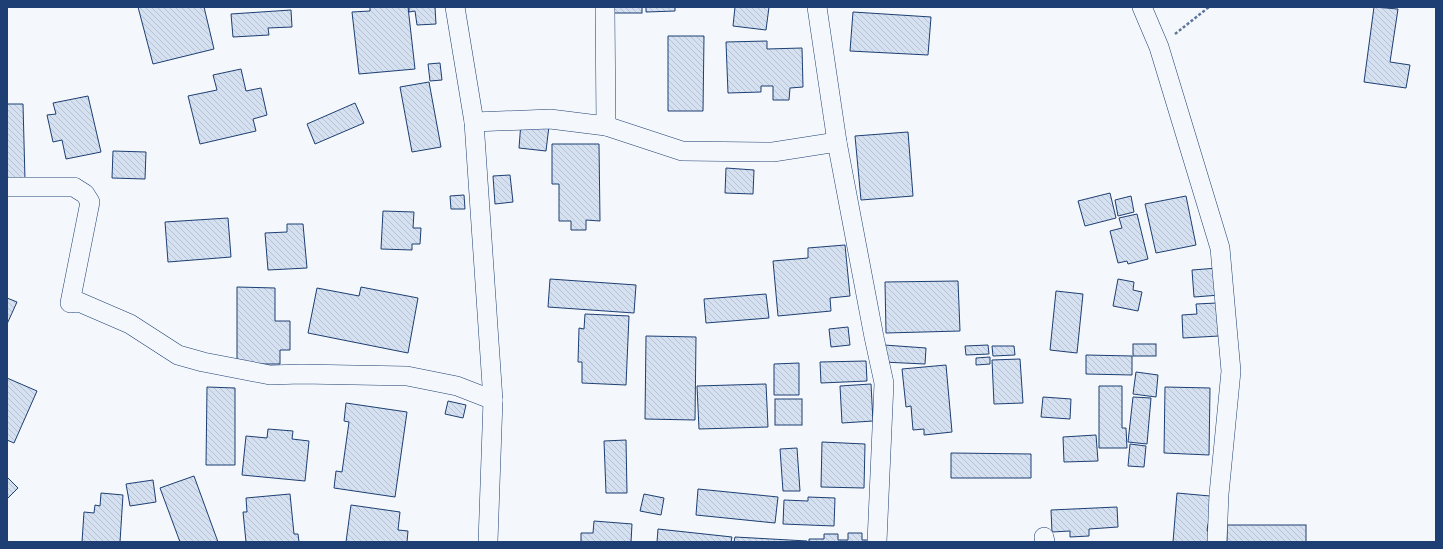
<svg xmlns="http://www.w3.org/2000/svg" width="1443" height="549" viewBox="0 0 1443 549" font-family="Jost,sans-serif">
  <defs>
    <pattern id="building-back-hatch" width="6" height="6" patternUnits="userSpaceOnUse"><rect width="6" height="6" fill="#d5e0f0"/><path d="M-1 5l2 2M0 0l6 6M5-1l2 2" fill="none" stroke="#b6c1d1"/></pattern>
  </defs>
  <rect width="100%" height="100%" fill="#f4f7fb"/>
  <g fill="url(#building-back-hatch)" stroke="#1d3f73">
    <path d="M138 7H204L214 49 153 64Z"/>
    <path d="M370 7H408L415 69 359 74 352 12 370 11Z"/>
    <path d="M409 7H435L436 24 417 25 415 11 409 12Z"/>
    <rect x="614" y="7" width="28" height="6"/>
    <path d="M646 7H675V11L646 12Z"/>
    <path d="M735 7H769L766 30 733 26Z"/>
    <path d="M1374 7 1398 9 1390 62 1410 65 1406 88 1364 82Z"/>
    <path d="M291 10 292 27 268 28 269 35 233 37 231 14Z"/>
    <path d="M853 12 931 17 928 55 850 51Z"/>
    <path d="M668 36H704L703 111H668Z"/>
    <path d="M767 41V49L802 48 803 87 790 88 789 100H773V86H761V92L728 93 726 42Z"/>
    <path d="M440 63 442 80 430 81 428 64Z"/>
    <path d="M241 69 246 91 261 88 267 115 253 119 256 131 200 144 188 96 217 90 213 75Z"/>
    <path d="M429 82 441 147 412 152 400 87Z"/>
    <path d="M88 96 101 152 66 159 62 140 53 142 47 115 56 114 53 103Z"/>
    <path d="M355 103 364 123 315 144 307 124Z"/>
    <path d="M7 104H23L25 180H7Z"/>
    <path d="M521 122 549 126 546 151 519 148Z"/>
    <path d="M908 132 913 196 861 200 855 136Z"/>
    <path d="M552 144H599L600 221 586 220V230H571V221H559V184H552Z"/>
    <path d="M113 151 146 152 145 179 112 178Z"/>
    <path d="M726 168 754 170 753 194 725 193Z"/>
    <path d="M510 175 513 202 495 204 493 176Z"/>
    <path d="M1110 193 1116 218 1085 226 1078 201Z"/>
    <path d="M464 195 465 209H451L450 196Z"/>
    <path d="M1131 196 1134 212 1118 216 1115 200Z"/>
    <path d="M1186 196 1196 245 1156 253 1145 204Z"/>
    <path d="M383 211 414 212 413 228H421L420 244H412V250L381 249Z"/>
    <path d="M1137 214 1148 259 1128 264 1127 261 1118 263 1110 231 1122 228 1119 218Z"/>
    <path d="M228 218 231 257 168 262 165 222Z"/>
    <path d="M287 224H303L307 268 268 270 265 233 287 232Z"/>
    <path d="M845 245 850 296 830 298 831 311 778 316 773 261 808 258V248Z"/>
    <path d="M1218 268 1220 295 1194 297 1192 270Z"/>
    <path d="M550 279 636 285 634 313 548 307Z"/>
    <path d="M1118 279 1134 282 1133 290 1142 292 1138 311 1113 306Z"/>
    <path d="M958 281 960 331 886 333 885 282Z"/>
    <path d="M237 287 275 288V321H290V350H280V364H237Z"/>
    <path d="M361 287 418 298 408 353 308 333 317 288 359 296Z"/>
    <path d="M1056 291 1083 294 1077 353 1050 350Z"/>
    <path d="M766 294 769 318 706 323 704 299Z"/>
    <path d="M7 298 17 302 7 324Z"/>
    <path d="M1217 303 1219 336 1183 338 1182 315 1197 314 1196 304Z"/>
    <path d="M585 314 629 316 626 385 582 383V362H578L579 328 584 329Z"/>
    <path d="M848 327 850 345 831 347 829 329Z"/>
    <path d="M646 336 696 337 695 420 645 419Z"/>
    <rect x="1133" y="344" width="23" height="12"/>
    <path d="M884 345 926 348 925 364 883 362Z"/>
    <path d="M988 345 989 354 966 355 965 346Z"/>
    <path d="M992 346H1014L1015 355 993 356Z"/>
    <path d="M1086 355 1132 356V375L1086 374Z"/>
    <path d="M990 357V364L976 365V358Z"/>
    <path d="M1020 359 1023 403 994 404 992 360Z"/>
    <path d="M866 361 867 381 821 383 820 362Z"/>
    <path d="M799 363V395H774V364Z"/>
    <path d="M946 365 952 432 924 435V429L913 430 911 406 906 407 902 369Z"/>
    <path d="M1136 372 1158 375 1156 397 1133 394Z"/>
    <path d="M7 378 37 391 14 443 7 440Z"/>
    <path d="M766 384 768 427 699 429 697 386Z"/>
    <path d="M871 384 873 421 842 423 840 386Z"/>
    <path d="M1099 386H1122V428H1126L1127 448H1099Z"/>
    <path d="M207 387 235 388V465H206Z"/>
    <path d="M1165 387 1210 388 1209 455 1164 453Z"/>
    <path d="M1043 397 1071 399 1070 419 1041 417Z"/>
    <path d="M1133 397 1151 398 1147 444 1128 442Z"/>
    <rect x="775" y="399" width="27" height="26"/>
    <path d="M448 401 466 405 463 418 445 414Z"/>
    <path d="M346 403 407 412 395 497 334 488 336 471 342 472 349 422 344 421Z"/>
    <path d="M268 429 293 431 292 439 309 441 305 481 242 475 246 436 267 438Z"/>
    <path d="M1096 435 1098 461 1064 462 1063 437Z"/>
    <path d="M626 440 627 493H606L604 441Z"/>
    <path d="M822 442 865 444 864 488 821 487Z"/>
    <path d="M1130 444 1146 446 1144 467 1128 466Z"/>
    <path d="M797 448 800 491H783L780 449Z"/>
    <path d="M951 453 1031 454V478H951Z"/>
    <path d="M194 476 218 542H180L160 488Z"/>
    <path d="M7 477 18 488 7 499Z"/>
    <path d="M153 480 156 502 130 506 126 484Z"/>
    <path d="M698 489 778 497 775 523 696 515Z"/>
    <path d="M101 493 123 495 120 542H82L84 512 94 513 95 505 100 506Z"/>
    <path d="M1177 493 1210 496 1213 524H1208L1207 531 1213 532 1212 542H1173Z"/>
    <path d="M290 494 294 534H298L299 542H246L243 512H247L246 498Z"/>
    <path d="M644 494 664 498 661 515 640 511Z"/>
    <path d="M808 497 835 498 834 526 783 524 784 500 808 501Z"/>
    <path d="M351 505 400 512 398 530 408 531 407 542H346Z"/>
    <path d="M1117 507 1118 527 1089 529V536L1070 537V531L1052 532 1051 510Z"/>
    <path d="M594 521 632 524 631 542H581V533H593Z"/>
    <rect x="1227" y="525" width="79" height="17"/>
    <path d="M658 529 732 537 731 542H657Z"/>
    <path d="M848 533H862V540H869V542H809V539H824V534H838V540H848Z"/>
    <path d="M735 537 807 541V542H734Z"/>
  </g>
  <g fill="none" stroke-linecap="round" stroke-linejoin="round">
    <defs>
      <g id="minor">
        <path d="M455 7 474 122 493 400 488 542"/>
        <path d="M605 7 606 126"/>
        <path d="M817 7 837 142 874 337 884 383 877 542"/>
        <path d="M1142 7 1159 47 1220 248 1231 371 1219 494 1217 542"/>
        <path d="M474 122 550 119 606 126 682 151 773 152 837 142"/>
        <path d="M7 187H74L85 194 90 202 70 303 79 302 130 324 178 355 203 362 270 375 301 374 407 376 457 386 493 400"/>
        <path d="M1044 537 1045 542"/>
      </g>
    </defs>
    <use href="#minor" stroke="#1d3f73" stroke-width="20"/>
    <path stroke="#5e769c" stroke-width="2.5" stroke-dasharray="3 2" stroke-linecap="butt" d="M1175 34 1209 7"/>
    <use href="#minor" stroke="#f4f7fb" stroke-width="19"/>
  </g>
  <rect width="1443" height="549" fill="none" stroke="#1d3f73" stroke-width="16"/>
</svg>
